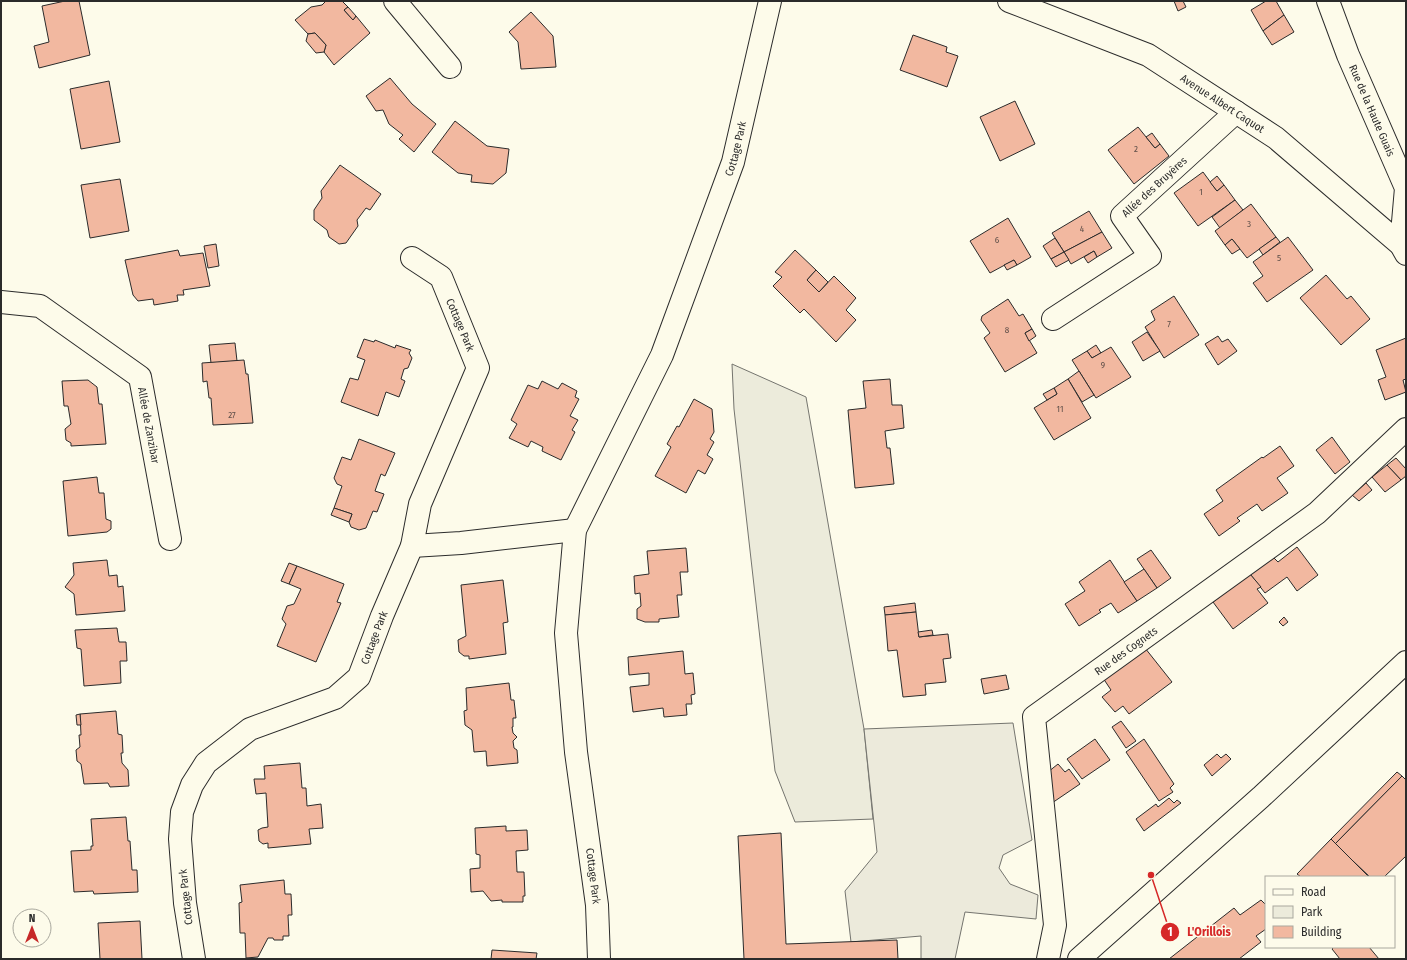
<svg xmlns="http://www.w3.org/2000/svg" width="1407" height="960" viewBox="0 0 1407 960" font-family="'Fira Sans Condensed',sans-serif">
  <rect width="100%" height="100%" fill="#fdfbea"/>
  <path fill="#ecebdb" stroke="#74746e" d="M732 364 806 397 864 729 873 819 795 822 775 771 734 409Z"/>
  <path fill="#eceadb" stroke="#74746e" d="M1013 723 1032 840 1003 855 999 868 1010 884 1038 895 1036 919 965 912 955 959H921V936L851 942 845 891 877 852 864 729Z"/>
  <g fill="#f2b8a0" stroke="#2b2b2b">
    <path d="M65 1H79L90 55 39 68 34 46 49 42 42 6Z"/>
    <path d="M326 1H342L348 7 344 10 353 20 356 16 370 33 334 65 324 52 326 45 315 33 308 34 295 20 311 7 322 5Z"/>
    <path d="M1174 1H1183L1186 7 1178 11Z"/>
    <path d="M1266 1H1276L1284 15 1263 31 1251 10Z"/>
    <path d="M348 7 356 16 353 20 344 10Z"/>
    <path d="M531 12 553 36 556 67 521 69 518 42 509 32Z"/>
    <path d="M1284 15 1294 32 1272 45 1263 31Z"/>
    <path d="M315 33 326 45 324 52 316 53 306 41 308 34Z"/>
    <path d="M913 35 947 47 946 52 958 56 947 87 900 70Z"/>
    <path d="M390 78 412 104 436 124 414 152 399 139 403 135 389 124 383 110 376 111 366 96Z"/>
    <path d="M109 81 120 142 81 149 70 89Z"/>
    <path d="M1015 101 1035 144 1000 161 980 117Z"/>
    <path d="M455 121 487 146 509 149 506 173 493 184 471 182 472 175 458 173 432 152Z"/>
    <path d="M1138 127 1155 148 1160 144 1169 156 1134 184 1108 150Z"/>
    <path d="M1152 133 1160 144 1155 148 1146 137Z"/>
    <path d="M340 165 381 194 370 210 366 208 357 220 358 226 346 243 339 244 329 237 327 230 314 220V210L322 198 321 191Z"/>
    <path d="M1203 172 1217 191 1224 185 1235 200 1198 226 1174 193Z"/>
    <path d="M1217 176 1224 185 1217 191 1210 182Z"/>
    <path d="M120 179 129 231 90 238 81 185Z"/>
    <path d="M1235 200 1243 210 1220 228 1212 217Z"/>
    <path d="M1251 204 1276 237 1247 258 1232 239 1225 245 1215 231Z"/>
    <path d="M1089 211 1102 232 1064 252 1052 233Z"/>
    <path d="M1008 218 1031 257 1017 265 1014 260 990 273 970 241Z"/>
    <path d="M1102 232 1112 248 1097 257 1094 251 1071 264 1064 252Z"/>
    <path d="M1276 237 1280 242 1263 255 1259 249Z"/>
    <path d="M1288 237 1313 270 1267 302 1253 283 1263 276 1253 262Z"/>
    <path d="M1055 238 1064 252 1051 259 1043 246Z"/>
    <path d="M1232 239 1240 249 1232 254 1225 245Z"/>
    <path d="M216 244 219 266 208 268 204 246Z"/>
    <path d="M178 250 180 256 203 253 210 286 183 290 184 295H177L178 301 154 305 153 299 138 301 133 295 125 260Z"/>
    <path d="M795 250 816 270 807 280 819 292 834 276 856 298 846 310 856 320 836 342 804 309 800 313 773 286 782 277 775 272Z"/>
    <path d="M1094 251 1097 257 1088 263 1084 257Z"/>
    <path d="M1064 252 1069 260 1056 267 1051 259Z"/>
    <path d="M1014 260 1017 265 1007 270 1004 265Z"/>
    <path d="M816 270 828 282 819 292 807 280Z"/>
    <path d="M1326 275 1347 299 1351 296 1370 319 1341 345 1300 298Z"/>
    <path d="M1174 296 1199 335 1164 358 1145 327 1155 320 1151 311Z"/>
    <path d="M1008 299 1019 316 1023 314 1032 329 1025 333 1037 353 1005 372 984 338 990 333 981 320 982 316Z"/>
    <path d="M1032 329 1036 336 1029 341 1025 333Z"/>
    <path d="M1147 332 1160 351 1143 361 1132 342Z"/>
    <path d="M1218 336 1222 342 1228 339 1237 351 1218 365 1205 344Z"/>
    <path d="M1406 338V379L1403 380 1406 392 1385 400 1378 380 1386 377 1376 350Z"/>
    <path d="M364 339 374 342 375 340 395 348 396 345 411 350 409 353 412 358 408 368 404 369 401 379 405 381 399 397 386 392 378 416 341 402 350 378 358 380 365 360 357 357Z"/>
    <path d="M235 343 237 361 211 363 209 345Z"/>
    <path d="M1096 345 1101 353 1092 358 1087 351Z"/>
    <path d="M1111 347 1131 377 1096 398 1072 360 1087 351 1092 358Z"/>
    <path d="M244 360 246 374H248L253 423 213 425 211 398H209L207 381 203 382 202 363Z"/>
    <path d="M1079 371 1094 395 1082 402 1068 379Z"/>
    <path d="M890 379 892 405H902L904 428 885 431 887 448H890L894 484 855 488 848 410 866 408 863 381Z"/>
    <path d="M1068 379 1091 418 1054 440 1034 408 1057 394 1054 388Z"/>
    <path d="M88 380 97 387 99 404H102L106 444 71 446V443L66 440 65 429 71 424 68 406H64L62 381Z"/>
    <path d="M542 381 558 389 562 383 577 391 575 397 579 399 570 416 578 420 572 430 575 432 561 460 542 451 543 447 531 441 528 447 509 438 517 424 511 420 528 385 538 389Z"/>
    <path d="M1054 388 1057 394 1047 400 1043 394Z"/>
    <path d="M694 399 712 409 714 432 710 439 714 442 707 455 713 459 705 474 698 470 686 493 655 476 671 447 667 444 677 426 679 427Z"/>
    <path d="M1332 437 1350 462 1335 474 1316 450Z"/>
    <path d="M359 439 395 453 385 476 381 474 375 491 384 494 377 512 373 511 366 528 359 530 351 527 349 522 352 514 334 508 342 486 337 484 334 478 342 457 351 460Z"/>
    <path d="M1280 446 1294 466 1277 478 1288 493 1262 511 1257 504 1237 518 1240 521 1219 536 1204 514 1223 501 1216 490 1262 457 1263 458Z"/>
    <path d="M1396 458 1406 469V476L1401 480 1387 465Z"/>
    <path d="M1387 465 1401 480 1385 492 1372 477Z"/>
    <path d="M97 477 99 493H104L106 519 111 521V529L107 532 68 536 63 481Z"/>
    <path d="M1366 483 1372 490 1359 501 1352 495Z"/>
    <path d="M334 508 352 514 349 522 331 515Z"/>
    <path d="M1297 547 1318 575 1297 591 1287 577 1265 593 1250 574 1273 557 1278 562Z"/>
    <path d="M686 548 688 572H680L682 595H677L679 617 659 619V622H645L637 619V609L641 606 640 593 635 594 634 576 649 574 647 551Z"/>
    <path d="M1151 550 1171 578 1157 588 1137 559Z"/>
    <path d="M107 560 109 576 117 575 118 587 123 586 125 611 76 615 74 594 65 587 74 575 73 563Z"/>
    <path d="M1110 560 1137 601 1118 613 1111 603 1099 610 1101 612 1079 626 1065 604 1085 591 1079 582Z"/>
    <path d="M289 563 297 566 289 584 281 581Z"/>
    <path d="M297 566 344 584 337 602 341 603 316 662 277 646 286 624 282 619 287 606 294 604 301 589 289 584Z"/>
    <path d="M1144 569 1157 588 1137 601 1124 582Z"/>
    <path d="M1250 574 1261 587 1257 589 1268 603 1233 629 1213 602Z"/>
    <path d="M503 580 508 622 503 623 506 654 469 659V656H464L459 652 458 640 466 636 461 585Z"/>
    <path d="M915 603 916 612 885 615 884 607Z"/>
    <path d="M916 612 919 637 948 634 951 658 943 659 946 682 925 684 926 695 903 697 897 650 888 651 885 615Z"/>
    <path d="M1284 617 1288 622 1283 626 1279 622Z"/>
    <path d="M117 628 119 642H126L127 661H120L121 683 84 686 81 649 77 648 75 630Z"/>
    <path d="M932 630 933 635 919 637 918 632Z"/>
    <path d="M1145 648 1172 682 1129 714 1123 706 1115 712 1102 697 1111 690 1103 678Z"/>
    <path d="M683 651 685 674 693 673 695 694 691 695 692 704H686L687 715 664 717 663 708 633 712 630 687 649 685V673L629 675 628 657Z"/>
    <path d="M1006 675 1009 689 984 694 981 679Z"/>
    <path d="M509 683 511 700H514L516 718H513V727H512L513 733 517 737 513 741 514 748 517 750 518 763 487 766 486 751 474 752 472 730 465 725 464 711 467 710 466 688Z"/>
    <path d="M116 711 118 734 122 735 123 753H121L122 763 128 770 129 786 110 787 108 783 84 784 81 764 77 761 76 750 80 747 79 735H81L80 714Z"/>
    <path d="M80 714 81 725H77L76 715Z"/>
    <path d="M1121 721 1136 741 1126 748 1112 727Z"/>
    <path d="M1095 739 1110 760 1082 779 1067 759Z"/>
    <path d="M1144 739 1174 784 1170 788 1173 792 1159 801 1126 752Z"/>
    <path d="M1217 754 1221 758 1226 754 1231 759 1212 776 1204 765Z"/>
    <path d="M300 763 302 788H306L307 806 321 804 323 828 309 829 311 844 268 848V843L263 844 259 841 258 830 262 828 268 827 266 793 256 794 254 779H265L264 766Z"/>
    <path d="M1058 764 1065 772 1069 769 1080 784 1052 803 1048 772Z"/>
    <path d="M1397 772 1402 776 1335 844 1331 839Z"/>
    <path d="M1402 776 1406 780V856L1384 877H1370L1335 844Z"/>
    <path d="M1169 798 1174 803 1177 800 1181 803 1144 831 1136 819 1156 804 1158 807Z"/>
    <path d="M126 817 128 841H130L132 870H137L138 892 94 894 93 891 74 892 71 851 91 850V846H93L91 819Z"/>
    <path d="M506 826V831L527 830 528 850 516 851 517 872H524L525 896H523V902H502V900L491 901 483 891 471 892 470 869 480 868V855L476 854 475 828Z"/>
    <path d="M781 833 786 944 897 940 898 959H744L738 836Z"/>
    <path d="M1331 839 1369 877H1301L1297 874Z"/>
    <path d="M284 880 285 894H291L292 915H288L289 936H283V940H274L273 938H268L258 957 246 958 245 933H240L239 903 242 902 240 885Z"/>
    <path d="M1261 900 1266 905V929L1256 936 1261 942 1239 959H1169L1234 908 1240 915Z"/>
    <path d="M140 921 142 959H100L98 923Z"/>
    <path d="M1334 947H1369L1379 959H1340L1332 949Z"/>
    <path d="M492 950 537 953 536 959H491Z"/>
  </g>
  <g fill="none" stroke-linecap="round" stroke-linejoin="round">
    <defs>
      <g id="street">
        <path d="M395 1 450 67"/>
        <path id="s1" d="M1328 1 1348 55 1406 188 1401 245"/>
        <path id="s2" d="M1 302 40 306 140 377 170 539"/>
        <path id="s3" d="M1053 319 1150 256 1122 216 1236 112"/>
        <path d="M412 546 461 543 575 530"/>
        <path id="s4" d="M194 959 185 903 180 839 182 812 192 785 206 763 250 729 335 698 359 677 382 616 412 546 420 504 478 368 441 277 412 258"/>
        <path id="s5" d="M599 959 597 905 576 752 566 633 575 530 662 355 733 162 770 1"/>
        <path id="s6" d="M1048 959 1055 925 1034 717 1317 513 1406 429"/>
        <path d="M1079 959 1261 797 1406 662"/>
      </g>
      <g id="secondary">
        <path id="s7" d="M1009 1 1148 55 1276 138 1401 245 1406 254"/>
      </g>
    </defs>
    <use href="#street" stroke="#2b2b2b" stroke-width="24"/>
    <use href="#secondary" stroke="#2b2b2b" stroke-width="24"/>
    <use href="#street" stroke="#fdfbea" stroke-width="22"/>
    <use href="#secondary" stroke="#fdfbea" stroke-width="22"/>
  </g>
  <g text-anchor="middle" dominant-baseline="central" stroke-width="3" stroke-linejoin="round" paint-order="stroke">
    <g font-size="9" fill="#5d4e48">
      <text x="1136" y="149">2</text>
      <text x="1201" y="192">1</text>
      <text x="1249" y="224">3</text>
      <text x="1082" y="229">4</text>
      <text x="997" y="240">6</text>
      <text x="1279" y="258">5</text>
      <text x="1169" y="324">7</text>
      <text x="1007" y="330">8</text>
      <text x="1103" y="365">9</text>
      <text x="1060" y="409">11</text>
      <text x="232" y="415">27</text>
    </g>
    <g font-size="11" fill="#2b2b2b" stroke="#fdfbea">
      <text stroke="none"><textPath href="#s7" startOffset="238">Avenue Albert Caquot</textPath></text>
      <text stroke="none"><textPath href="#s1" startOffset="118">Rue de la Haute Guais</textPath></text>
      <text stroke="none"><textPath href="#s5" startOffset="846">Cottage Park</textPath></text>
      <text stroke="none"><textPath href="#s3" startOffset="208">Allée des Bruyères</textPath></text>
      <text transform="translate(460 325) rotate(67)">Cottage Park</text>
      <text stroke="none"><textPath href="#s2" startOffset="211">Allée de Zanzibar</textPath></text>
      <text stroke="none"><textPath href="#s4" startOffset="423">Cottage Park</textPath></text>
      <text stroke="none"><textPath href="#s6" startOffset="357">Rue des Cognets</textPath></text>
      <text transform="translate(593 876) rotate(83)">Cottage Park</text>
      <text transform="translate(186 897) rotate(-96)">Cottage Park</text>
    </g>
  </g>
  <path fill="none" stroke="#d62828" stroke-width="1.5" d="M1151 875L1170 932"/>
  <g fill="#d62828" stroke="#fdfbea" stroke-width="1.5">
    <circle cx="1151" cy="875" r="4"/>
    <circle cx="1170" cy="932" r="10"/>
  </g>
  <g font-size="12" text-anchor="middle" font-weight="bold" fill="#fff">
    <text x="1170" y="936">1</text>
  </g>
  <g font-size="12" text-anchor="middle" font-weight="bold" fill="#d62828" stroke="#fdfbea" stroke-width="3" stroke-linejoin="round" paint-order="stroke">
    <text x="1209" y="936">L'Orillois</text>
  </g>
  <rect width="1407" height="960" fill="none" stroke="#2b2b2b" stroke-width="4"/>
  <rect x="1265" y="876" width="130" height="72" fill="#fdfbea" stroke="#a9a89e"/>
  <rect x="1273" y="889" width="20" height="6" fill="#fdfbea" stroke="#a9a89e"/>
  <text x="1301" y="896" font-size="12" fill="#2b2b2b">Road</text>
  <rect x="1273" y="906" width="20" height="12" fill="#ecebdb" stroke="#a9a89e"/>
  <text x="1301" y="916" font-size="12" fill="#2b2b2b">Park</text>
  <rect x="1273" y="926" width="20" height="12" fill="#f2b8a0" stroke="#a9a89e"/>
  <text x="1301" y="936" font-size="12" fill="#2b2b2b">Building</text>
  <g transform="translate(32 928)"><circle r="19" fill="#fdfbea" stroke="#a9a89e"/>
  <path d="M0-3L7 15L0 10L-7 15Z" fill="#c62828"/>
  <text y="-6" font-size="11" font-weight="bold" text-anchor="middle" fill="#2b2b2b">N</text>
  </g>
</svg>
